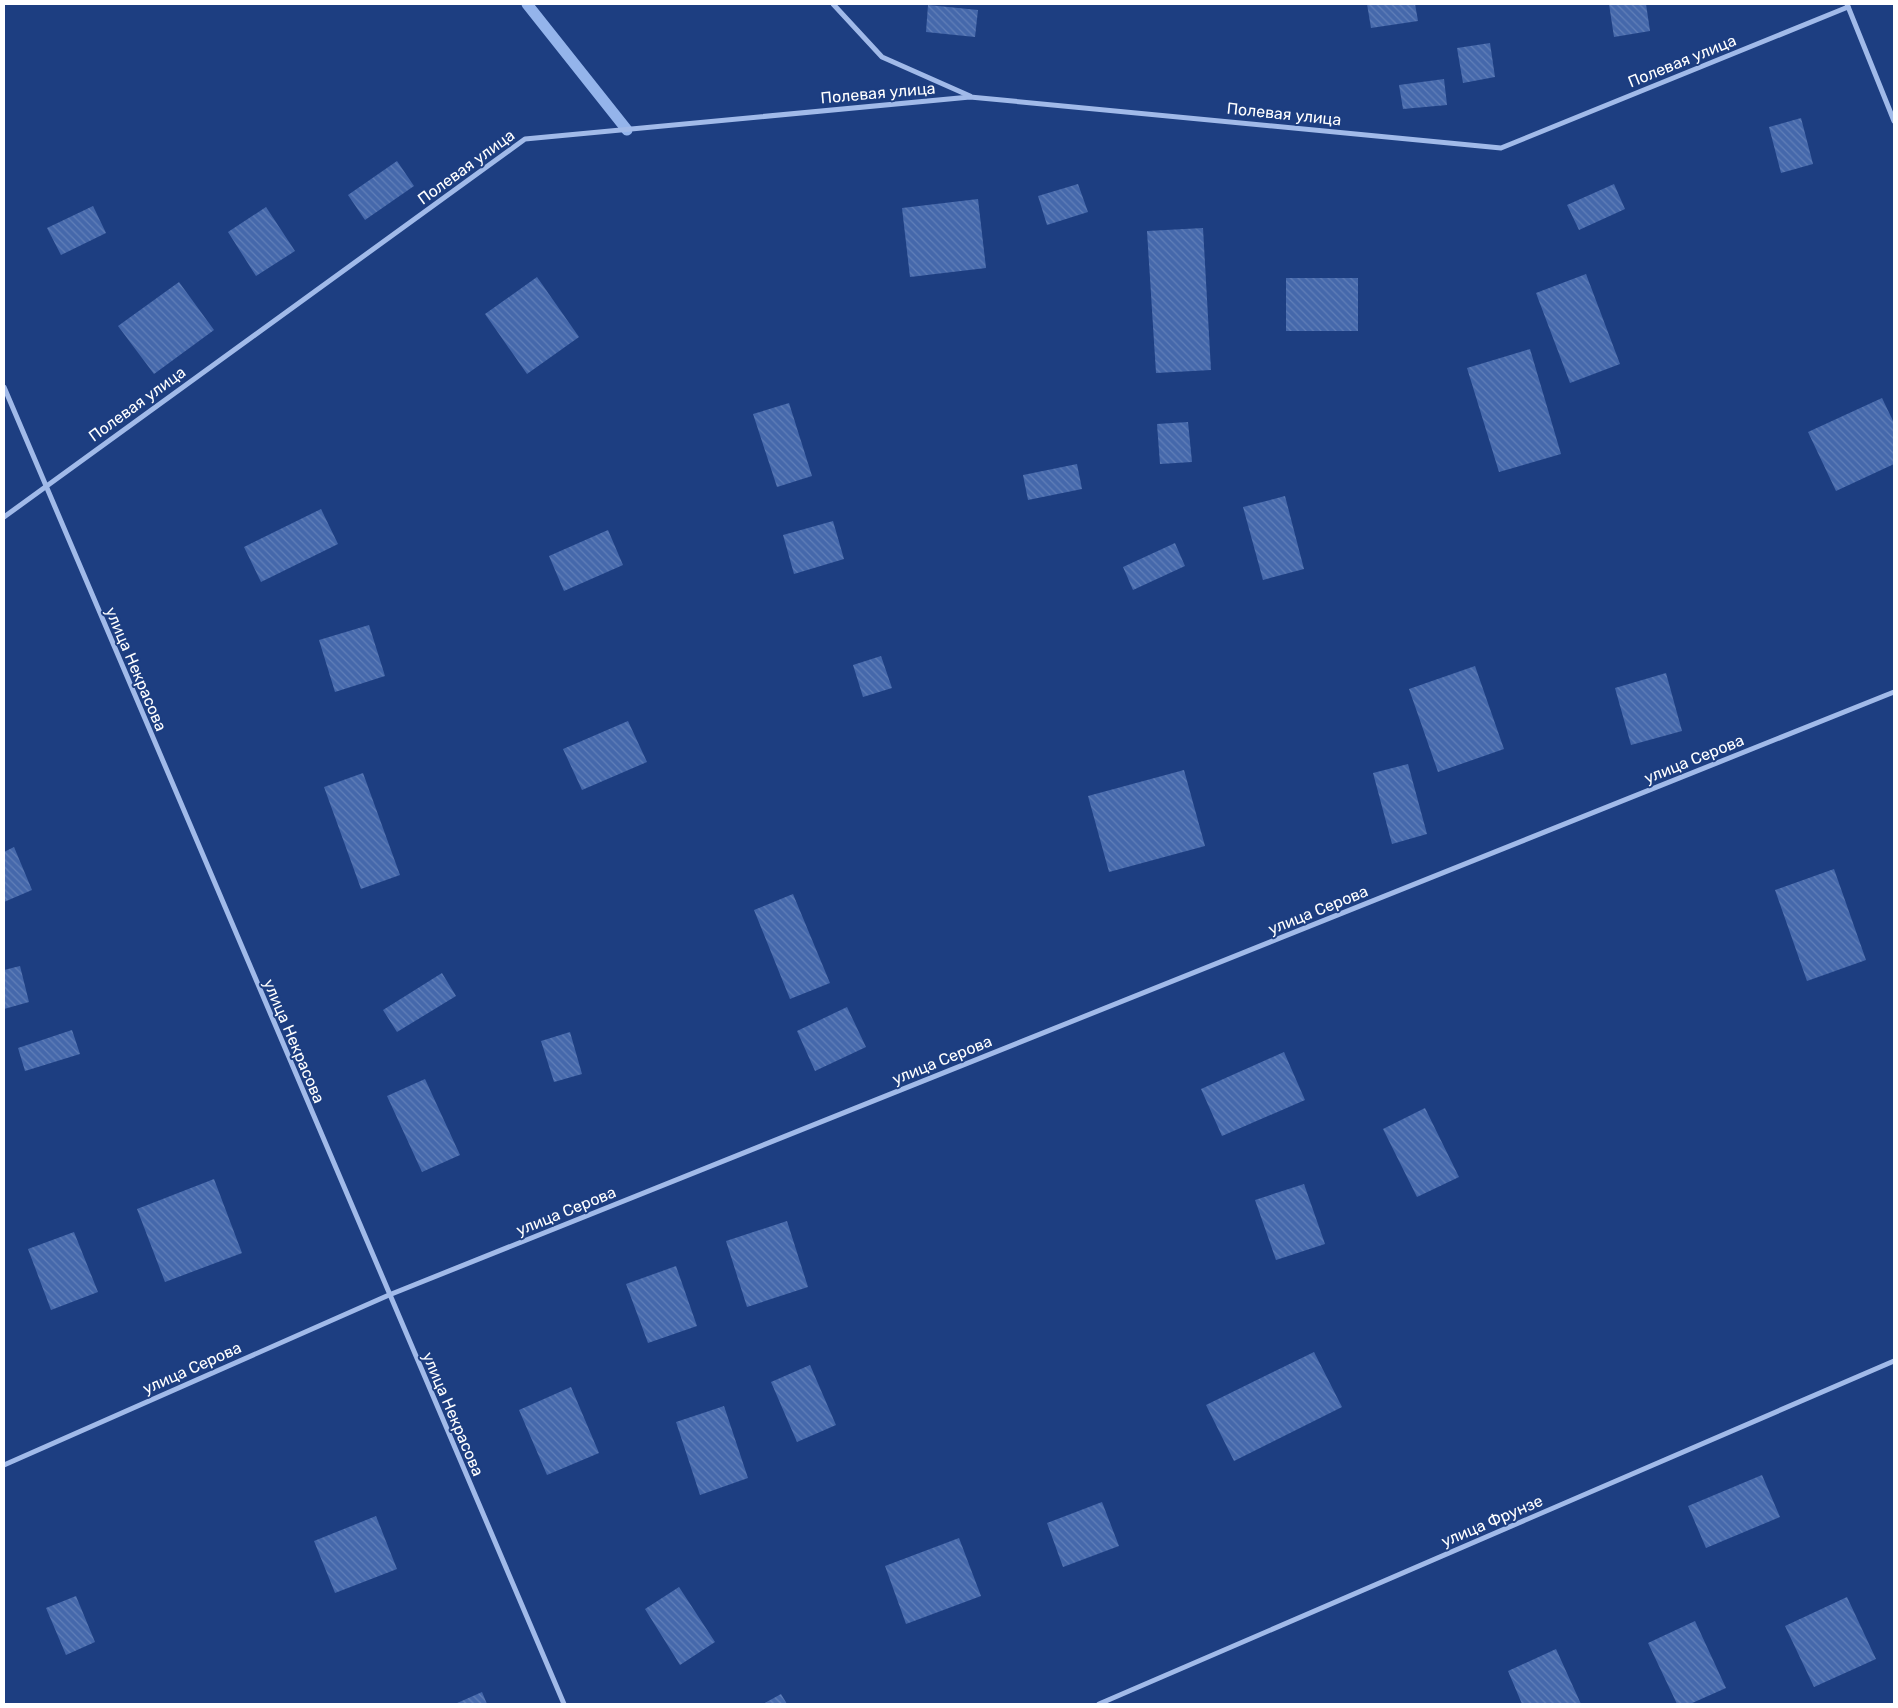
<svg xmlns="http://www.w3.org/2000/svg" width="1898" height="1708" viewBox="0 0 1898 1708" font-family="Rubik,sans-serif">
  <defs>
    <pattern id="building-back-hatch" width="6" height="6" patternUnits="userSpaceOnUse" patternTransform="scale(1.25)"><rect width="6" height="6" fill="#4568ab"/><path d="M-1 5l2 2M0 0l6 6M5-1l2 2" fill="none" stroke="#617fb8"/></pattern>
  </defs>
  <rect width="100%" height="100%" fill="#1d3e81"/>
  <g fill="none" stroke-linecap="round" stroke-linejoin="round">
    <path stroke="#94b4eb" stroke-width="11" d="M527 4 627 130"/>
  </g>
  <g fill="url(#building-back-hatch)">
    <path d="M1367 4H1415L1418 21 1371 28Z"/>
    <path d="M1609 4H1646L1650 31 1614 37Z"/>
    <path d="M928 5 978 10 975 37 926 32Z"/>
    <path d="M1490 43 1495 77 1463 83 1457 48Z"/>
    <path d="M1444 79 1447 105 1403 109 1399 85Z"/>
    <path d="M1801 118 1813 164 1781 173 1769 127Z"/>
    <path d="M397 161 414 186 365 220 348 195Z"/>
    <path d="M1078 184 1088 212 1047 225 1038 196Z"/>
    <path d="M1614 184 1625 209 1579 230 1567 205Z"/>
    <path d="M978 199 986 268 910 277 902 208Z"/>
    <path d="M93 206 106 233 61 255 47 228Z"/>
    <path d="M266 207 295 251 256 276 228 232Z"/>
    <path d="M1203 228 1211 370 1156 373 1147 231Z"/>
    <path d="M1586 274 1620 364 1570 383 1536 293Z"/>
    <path d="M537 277 579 337 527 374 485 314Z"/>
    <rect x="1286" y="278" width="72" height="53"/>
    <path d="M179 282 214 330 154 374 118 326Z"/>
    <path d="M1530 349 1561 454 1499 472 1467 368Z"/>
    <path d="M1882 398 1894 423V464L1836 491 1808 432Z"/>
    <path d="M789 403 812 476 777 487 753 414Z"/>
    <path d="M1188 422 1192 462 1160 464 1157 424Z"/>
    <path d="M1077 464 1082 489 1028 500 1023 475Z"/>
    <path d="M1285 496 1304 569 1263 580 1243 507Z"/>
    <path d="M321 509 338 544 261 582 244 547Z"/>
    <path d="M833 521 844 559 794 574 783 535Z"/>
    <path d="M608 530 623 565 564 591 549 556Z"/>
    <path d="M1175 543 1185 566 1133 590 1123 567Z"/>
    <path d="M369 625 385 676 335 692 319 640Z"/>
    <path d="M881 656 892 688 863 697 853 665Z"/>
    <path d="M1475 666 1504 749 1438 772 1409 689Z"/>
    <path d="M1666 673 1682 731 1631 745 1615 688Z"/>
    <path d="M628 721 647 762 582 790 563 749Z"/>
    <path d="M1408 764 1427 834 1392 844 1373 773Z"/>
    <path d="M1184 770 1205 846 1109 872 1088 796Z"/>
    <path d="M363 773 400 875 361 889 324 787Z"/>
    <path d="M14 847 32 890 4 902V852Z"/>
    <path d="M1834 869 1866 960 1807 981 1775 890Z"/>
    <path d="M793 894 830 983 790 999 754 910Z"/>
    <path d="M20 966 29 1002 4 1009V970Z"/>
    <path d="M442 973 456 996 397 1032 383 1010Z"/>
    <path d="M847 1007 866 1047 815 1071 797 1031Z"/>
    <path d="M72 1030 80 1054 25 1071 18 1048Z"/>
    <path d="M570 1032 582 1074 554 1082 541 1041Z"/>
    <path d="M1284 1052 1305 1100 1222 1136 1201 1089Z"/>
    <path d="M425 1079 460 1155 422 1172 387 1096Z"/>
    <path d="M1425 1108 1459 1177 1417 1197 1383 1129Z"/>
    <path d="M214 1179 242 1253 165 1282 137 1209Z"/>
    <path d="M1304 1184 1325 1244 1276 1260 1255 1200Z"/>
    <path d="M787 1221 808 1287 747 1307 726 1241Z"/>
    <path d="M74 1232 98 1292 51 1310 28 1249Z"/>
    <path d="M676 1266 697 1326 648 1343 626 1284Z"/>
    <path d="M1314 1352 1342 1407 1234 1461 1206 1405Z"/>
    <path d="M810 1365 836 1425 797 1442 771 1382Z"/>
    <path d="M571 1387 599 1453 547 1475 519 1410Z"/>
    <path d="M724 1406 748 1478 700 1495 676 1422Z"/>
    <path d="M1762 1475 1780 1517 1706 1548 1688 1506Z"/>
    <path d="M1102 1502 1119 1546 1063 1567 1047 1523Z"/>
    <path d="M376 1516 397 1569 335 1593 314 1541Z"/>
    <path d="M959 1538 981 1596 906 1624 885 1566Z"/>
    <path d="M679 1587 715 1642 680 1665 645 1609Z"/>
    <path d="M76 1596 95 1642 66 1655 46 1608Z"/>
    <path d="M1847 1597 1876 1659 1814 1687 1785 1626Z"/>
    <path d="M1695 1621 1726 1688 1690 1704H1677L1648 1643Z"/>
    <path d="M1556 1649 1581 1704H1522L1508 1671Z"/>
    <path d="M482 1692 487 1704H455Z"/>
    <path d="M781 1694 787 1704H763Z"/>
  </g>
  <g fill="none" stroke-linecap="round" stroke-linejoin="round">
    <g stroke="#a1bae9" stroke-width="5">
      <path d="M833 4 882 57 970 96"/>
      <path d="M1847 4 1894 121"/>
      <path d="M4 387 564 1704"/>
      <path d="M4 517 525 139 970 97 1501 148 1848 7"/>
      <path d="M4 1465 389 1295 1894 692"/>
      <path d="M1099 1704 1894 1361"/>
    </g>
  </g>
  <g text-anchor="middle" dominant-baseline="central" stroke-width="4" stroke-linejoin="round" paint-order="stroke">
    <g font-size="16" fill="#fff" stroke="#1d3e81">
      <text transform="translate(1682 61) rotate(-22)">Полевая улица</text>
      <text transform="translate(878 93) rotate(-5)">Полевая улица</text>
      <text transform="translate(1284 114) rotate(6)">Полевая улица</text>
      <text transform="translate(466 167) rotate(-36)">Полевая улица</text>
      <text transform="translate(137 404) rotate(-36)">Полевая улица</text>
      <text transform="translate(136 669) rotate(67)">улица Некрасова</text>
      <text transform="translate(1694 759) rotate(-22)">улица Серова</text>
      <text transform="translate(1318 910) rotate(-22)">улица Серова</text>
      <text transform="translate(294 1041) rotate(67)">улица Некрасова</text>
      <text transform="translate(942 1060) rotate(-22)">улица Серова</text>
      <text transform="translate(566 1211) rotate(-22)">улица Серова</text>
      <text transform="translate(192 1368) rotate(-24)">улица Серова</text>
      <text transform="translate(453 1414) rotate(67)">улица Некрасова</text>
      <text transform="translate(1492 1521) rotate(-23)">улица Фрунзе</text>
    </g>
  </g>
  <rect width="1898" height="1708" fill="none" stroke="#ffffff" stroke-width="10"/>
</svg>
